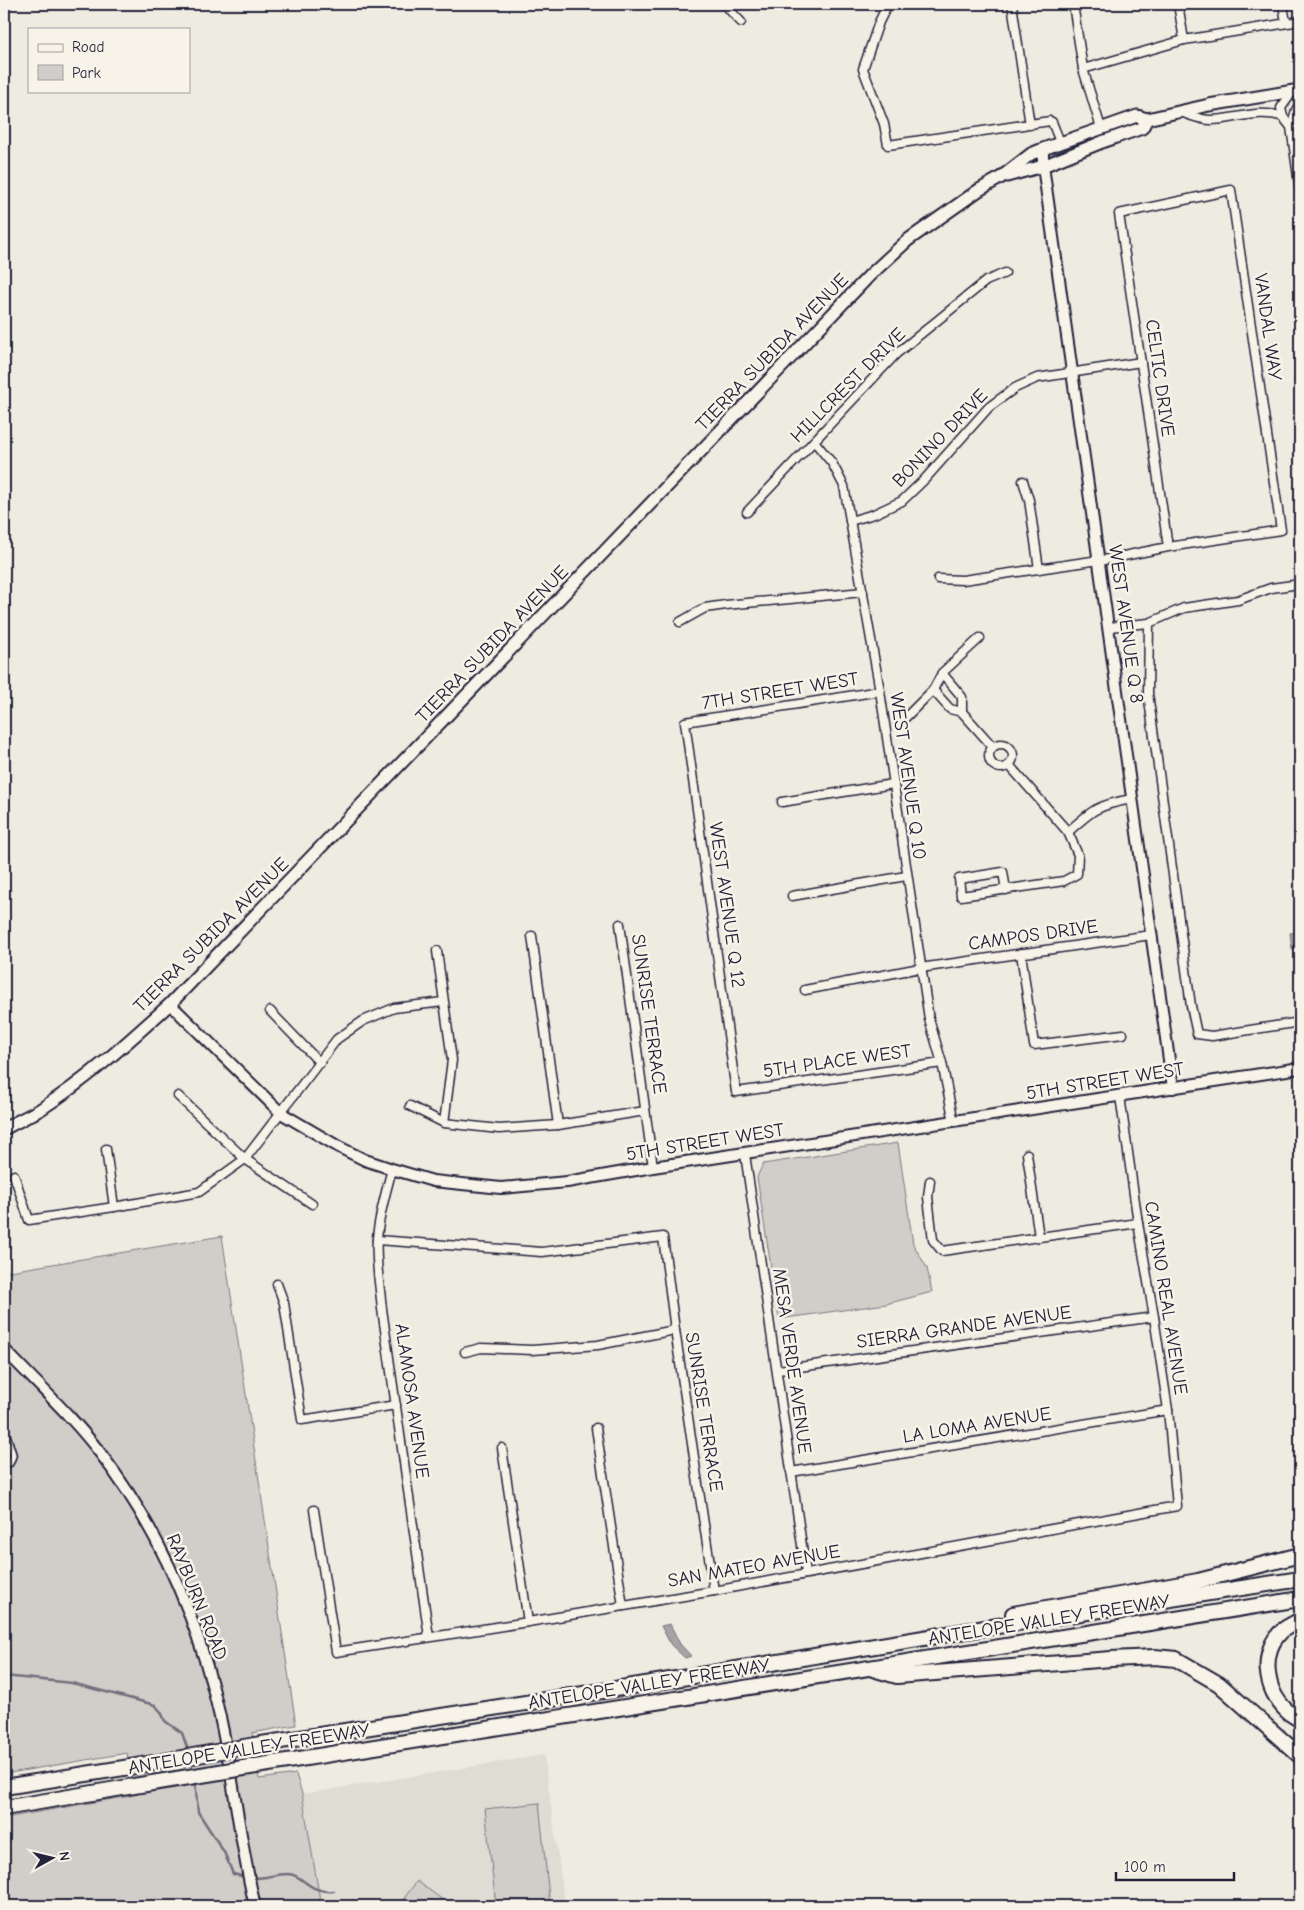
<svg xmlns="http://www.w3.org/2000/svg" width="1304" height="1910" viewBox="0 0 1304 1910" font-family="'Comic Neue',sans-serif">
  <rect width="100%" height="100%" fill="#eeebe1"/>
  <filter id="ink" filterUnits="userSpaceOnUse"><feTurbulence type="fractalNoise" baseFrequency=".02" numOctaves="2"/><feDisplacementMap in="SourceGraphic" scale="10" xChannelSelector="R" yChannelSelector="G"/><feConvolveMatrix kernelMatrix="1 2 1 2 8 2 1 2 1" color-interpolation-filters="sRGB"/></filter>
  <g filter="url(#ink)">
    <path fill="#dfdcd4" d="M544 1755 565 1906H321L302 1794Z"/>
    <g fill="#d1cdc9" stroke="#7a7882">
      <path d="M898 1143 913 1244 927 1268 932 1292 886 1304 779 1319 757 1177 763 1164Z"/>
      <path d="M222 1236 296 1725 252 1733C256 1748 255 1764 259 1779L296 1774 302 1794 321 1906H4V1818L135 1795 127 1753 4 1774V1272Z"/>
      <path d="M539 1803 550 1906H496L485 1809Z"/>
      <path d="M417 1881 451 1906H410L402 1901Z"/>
    </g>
    <g fill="#a6a3a6" stroke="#716f7b">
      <path d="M1300 922 1299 948 1292 949 1290 933 1295 932 1294 923Z"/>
      <path d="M670 1624 680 1644 691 1656 685 1658 671 1645 661 1626Z"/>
    </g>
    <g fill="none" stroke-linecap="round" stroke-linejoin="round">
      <g stroke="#716f7b" stroke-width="2.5">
        <path d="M4 1676 72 1683 155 1705 161 1712 165 1721 182 1733 189 1753"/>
        <path d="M191 1761 193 1772"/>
        <path d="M195 1780 198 1812 224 1852 233 1874 246 1877"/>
        <path d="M251 1878C264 1879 275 1874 287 1874 304 1874 308 1894 334 1891"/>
      </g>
      <defs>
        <path id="pedestrian" d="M4 1426 13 1455 10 1463 4 1465"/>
        <g id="minor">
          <path d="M724 4 741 22"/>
          <path d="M888 4 879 22 863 69 884 124 888 145 1050 121 1052 122 1060 142"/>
          <path d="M1012 4 1030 125"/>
          <path d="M1073 4 1083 69 1101 128"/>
          <path d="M1178 4 1184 40"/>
          <path d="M1283 4 1286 23"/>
          <path d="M1083 69 1184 40 1300 21"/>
          <path d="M1300 104 1296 110 1291 127 1300 191"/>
          <path d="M1180 112C1190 115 1200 120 1211 120 1234 120 1260 108 1283 117"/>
          <path d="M1291 127 1283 117 1281 108 1293 91"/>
          <path d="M814 441 832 463 844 486 880 691 929 1019 942 1063 954 1122"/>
          <path d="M1023 481 1029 500 1039 569"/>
          <path d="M747 512 896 354 986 281 1005 273"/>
          <path d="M850 521 874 514 902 501 925 479 989 407 1015 388 1037 378 1141 362"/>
          <path d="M1099 561 1168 547 1281 530 1231 190 1119 214 1168 547"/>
          <path d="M938 579 963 580 1099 560"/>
          <path d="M1300 584 1271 588 1238 600 1184 608 1149 623 1148 693 1191 1006 1197 1034 1212 1036 1300 1022"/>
          <path d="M680 622 705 608 726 605 863 592"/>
          <path d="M1109 627 1149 623"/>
          <path d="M980 638 942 673 933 690 950 709 962 712 993 747"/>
          <path d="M942 673 962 697V712"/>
          <path d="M880 691 685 722 736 1092 942 1063"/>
          <path d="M899 724 933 690"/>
          <circle cx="1001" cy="756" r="12"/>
          <path d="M782 802 893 784"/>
          <path d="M1068 832C1093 809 1098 805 1132 799"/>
          <path d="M1006 890 1003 872 959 879 961 896 1064 881 1077 874 1078 855 1068 832 1009 765"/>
          <path d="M792 896 906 876"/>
          <path d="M620 924 653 1167"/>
          <path d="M532 936 558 1125"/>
          <path d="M437 951 452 1060 444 1123"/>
          <path d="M1021 953 1034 1045 1123 1034"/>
          <path d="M805 990 920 968 1151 935"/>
          <path d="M270 1011 320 1063"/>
          <path d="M1300 1037V1048"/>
          <path d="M178 1096 245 1159 312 1204"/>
          <path d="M410 1106 444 1123 499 1129 558 1125 645 1111"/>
          <path d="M106 1149 114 1207"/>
          <path d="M745 1154 806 1573"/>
          <path d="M1027 1154 1039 1237"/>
          <path d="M392 1169C386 1192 379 1215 377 1238 375 1261 380 1286 382 1309L429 1637"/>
          <path d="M14 1175 29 1220 114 1207 199 1192 245 1159 337 1039 363 1021 394 1008 443 1002"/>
          <path d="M930 1181 928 1197 933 1240 942 1251 1138 1223"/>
          <path d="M377 1240 542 1252 663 1237 675 1330 714 1591"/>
          <path d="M277 1284 284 1303 302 1420 396 1405"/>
          <path d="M465 1352 481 1348 532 1350 598 1345 675 1330"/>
          <path d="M778 1370 1154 1317"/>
          <path d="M596 1428 623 1606"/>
          <path d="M502 1448 528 1622"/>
          <path d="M791 1472 1168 1410"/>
          <path d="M314 1510 336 1652 528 1622 714 1591 1177 1506 1168 1410 1154 1317 1138 1223 1120 1096"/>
        </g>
        <g id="tertiary">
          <path d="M1043 149V166L1173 1088"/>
          <path d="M170 1004 281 1113 339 1147 365 1160 392 1169 433 1181 501 1188 567 1182 653 1167 1300 1068"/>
          <path d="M4 1349C37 1384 72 1416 101 1454 160 1531 199 1623 220 1717 234 1780 240 1844 255 1906"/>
        </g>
        <g id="secondary">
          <path d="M1007 176 1043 166 1102 142 1142 128 1147 119"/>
          <path d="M4 1129C16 1122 29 1116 41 1109 88 1079 129 1041 170 1004L870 275 908 240 979 190 1000 178 1031 154 1043 149 1137 116 1147 119 1209 105 1300 90"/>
        </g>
        <g id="motorway">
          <path d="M1013 1614 1198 1581 1300 1555"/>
          <path d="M1300 1620C1295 1623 1288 1626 1283 1630 1259 1651 1265 1691 1287 1711 1291 1715 1296 1717 1300 1720"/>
          <path d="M873 1669 897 1676 1111 1659 1155 1657 1176 1659 1219 1684 1300 1756"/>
          <path d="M255 1745 609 1690 966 1631 1300 1579"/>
          <path d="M256 1766 1300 1599"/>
          <path d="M4 1787 130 1767"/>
          <path d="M4 1808 134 1786"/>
        </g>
      </defs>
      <use href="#pedestrian" stroke="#22223b" stroke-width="9"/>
      <use href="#minor" stroke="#22223b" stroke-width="11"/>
      <use href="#tertiary" stroke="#22223b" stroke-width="14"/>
      <use href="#secondary" stroke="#22223b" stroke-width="15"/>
      <use href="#motorway" stroke="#22223b" stroke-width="18"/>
      <use href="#pedestrian" stroke="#f7f3e8" stroke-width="5.5"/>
      <use href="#minor" stroke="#f7f3e8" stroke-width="8"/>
      <use href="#tertiary" stroke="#f7f3e8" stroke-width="10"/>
      <use href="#secondary" stroke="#f7f3e8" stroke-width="11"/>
      <use href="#motorway" stroke="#f7f3e8" stroke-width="14"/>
      <defs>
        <g id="motorway-bridge">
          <path d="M130 1767 255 1745"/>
          <path d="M134 1786 256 1766"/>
        </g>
      </defs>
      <use href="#motorway-bridge" stroke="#22223b" stroke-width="18" stroke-linecap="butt"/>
      <use href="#motorway-bridge" stroke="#f7f3e8" stroke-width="14"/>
    </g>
  </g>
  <g text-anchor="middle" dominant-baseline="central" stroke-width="5" stroke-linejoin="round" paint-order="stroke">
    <g font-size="19" fill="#22223b" stroke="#f7f3e8">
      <text transform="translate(1268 327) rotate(82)">VANDAL WAY</text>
      <text transform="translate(772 352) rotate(-46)">TIERRA SUBIDA AVENUE</text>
      <text transform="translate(1160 378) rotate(82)">CELTIC DRIVE</text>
      <text transform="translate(848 385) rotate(-45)">HILLCREST DRIVE</text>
      <text transform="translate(940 438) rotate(-46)">BONINO DRIVE</text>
      <text transform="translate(1126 624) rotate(82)">WEST AVENUE Q 8</text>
      <text transform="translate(492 644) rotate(-46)">TIERRA SUBIDA AVENUE</text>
      <text transform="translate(780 691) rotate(-9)">7TH STREET WEST</text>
      <text transform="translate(908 776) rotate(82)">WEST AVENUE Q 10</text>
      <text transform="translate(727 905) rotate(82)">WEST AVENUE Q 12</text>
      <text transform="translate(211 935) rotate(-45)">TIERRA SUBIDA AVENUE</text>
      <text transform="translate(1033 935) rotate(-8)">CAMPOS DRIVE</text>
      <text transform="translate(649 1014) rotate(82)">SUNRISE TERRACE</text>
      <text transform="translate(837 1061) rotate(-8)">5TH PLACE WEST</text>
      <text transform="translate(1105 1081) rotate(-9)">5TH STREET WEST</text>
      <text transform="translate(705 1142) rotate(-9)">5TH STREET WEST</text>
      <text transform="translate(1166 1298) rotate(81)">CAMINO REAL AVENUE</text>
      <text transform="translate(964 1327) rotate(-8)">SIERRA GRANDE AVENUE</text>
      <text transform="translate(792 1361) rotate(82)">MESA VERDE AVENUE</text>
      <text transform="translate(412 1401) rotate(82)">ALAMOSA AVENUE</text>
      <text transform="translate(704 1412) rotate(81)">SUNRISE TERRACE</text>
      <text transform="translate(977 1425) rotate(-9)">LA LOMA AVENUE</text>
      <text transform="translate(754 1566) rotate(-10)">SAN MATEO AVENUE</text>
      <text transform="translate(197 1597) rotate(68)">RAYBURN ROAD</text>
      <text transform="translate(1049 1620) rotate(-9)">ANTELOPE VALLEY FREEWAY</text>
      <text transform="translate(649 1684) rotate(-9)">ANTELOPE VALLEY FREEWAY</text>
      <text transform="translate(249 1749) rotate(-9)">ANTELOPE VALLEY FREEWAY</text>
    </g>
  </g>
  <rect width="1304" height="1910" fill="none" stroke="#f7f3e8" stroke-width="20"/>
  <rect x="10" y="10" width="1284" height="1890" fill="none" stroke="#22223b" stroke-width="2" filter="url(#ink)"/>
  <rect x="28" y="28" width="162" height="65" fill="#f7f3e8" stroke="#a29fa3"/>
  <rect x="38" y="44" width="25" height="8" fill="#f7f3e8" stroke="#a29fa3"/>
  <text x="72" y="52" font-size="15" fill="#22223b">Road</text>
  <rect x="38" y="65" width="25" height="15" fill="#d1cdc9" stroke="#a29fa3"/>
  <text x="72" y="78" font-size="15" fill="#22223b">Park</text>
  <g transform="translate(52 1858) rotate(82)" stroke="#f7f3e8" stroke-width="4" paint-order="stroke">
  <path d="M0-4L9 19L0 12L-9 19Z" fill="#22223b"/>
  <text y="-8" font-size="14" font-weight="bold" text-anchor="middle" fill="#22223b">N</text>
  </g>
  <path d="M1116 1872v8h118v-8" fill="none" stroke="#22223b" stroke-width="2.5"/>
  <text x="1124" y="1872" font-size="15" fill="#22223b" stroke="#f7f3e8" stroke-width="4" paint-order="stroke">100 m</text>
</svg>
